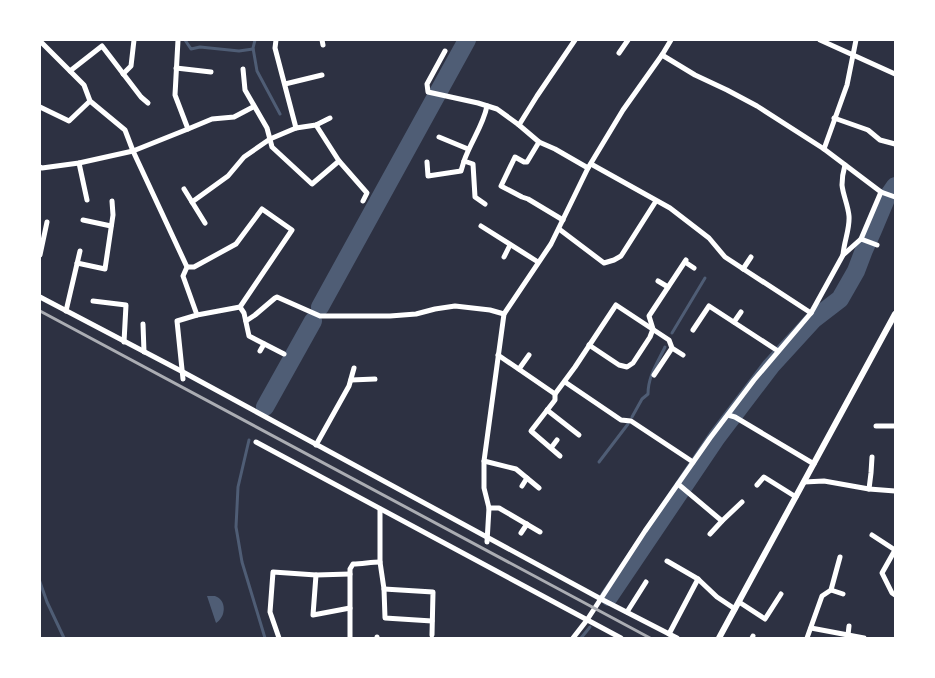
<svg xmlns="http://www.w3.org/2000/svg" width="935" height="678" viewBox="0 0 935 678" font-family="'IBM Plex Sans',sans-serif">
  <rect width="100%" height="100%" fill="#2d3142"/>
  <path fill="#4f5d75" d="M207 596C209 596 213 596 215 596 227 600 226 617 216 623Z"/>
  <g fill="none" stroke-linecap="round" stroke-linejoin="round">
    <g stroke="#4f5d75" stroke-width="3">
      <path d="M185 40 191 49 200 47 239 51 253 49"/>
      <path d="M255 40 253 48 257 71 280 114"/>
      <path d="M672 333 705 278"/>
      <path d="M632 417 642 399 648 394C648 376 658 362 665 347"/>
      <path d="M249 440 238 487 236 527 242 562 265 638"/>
      <path d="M599 462 628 424"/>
      <path d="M40 582 47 602 64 638"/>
      <path d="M581 638 590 627"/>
    </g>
    <g stroke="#4f5d75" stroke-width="18">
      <path d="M320 307 467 40"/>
      <path d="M265 407 313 321"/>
      <path d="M609 597 717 437 771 366 814 319 840 299 856 271 864 250 873 230 886 199 895 186"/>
    </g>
    <g stroke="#fff" stroke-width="5">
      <path d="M276 40 275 48 296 128"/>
      <path d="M322 40 323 45"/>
      <path d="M820 40 895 74"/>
      <path d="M40 41 84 85 90 101 125 130 133 151 187 267 183 276 197 315 177 321 183 379"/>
      <path d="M445 51 427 84 428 92 478 103 497 109 519 125 539 142 555 149 588 168"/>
      <path d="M619 53 628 40"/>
      <path d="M662 55 695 75 727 90 757 106 824 149 881 192 895 197"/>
      <path d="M176 68 211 72"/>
      <path d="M243 69 245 90 267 128 272 147 312 184 339 161"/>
      <path d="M70 71 102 46 141 97 148 103"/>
      <path d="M123 74 131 66 134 40"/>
      <path d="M285 84 322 75"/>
      <path d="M40 107 69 121 90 101"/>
      <path d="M834 118 868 130 880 140 895 144"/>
      <path d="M316 125 339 161 367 193 363 201"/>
      <path d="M519 125 537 96 575 40"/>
      <path d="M188 129 212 119 234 117 253 107"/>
      <path d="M439 137 468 149"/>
      <path d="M539 142 527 162H524L515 157 501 186 522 197 528 199 563 220"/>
      <path d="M824 149 847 85 856 40"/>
      <path d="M427 162 428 176 461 171 464 161"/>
      <path d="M79 163 87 200"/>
      <path d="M591 164 670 208 709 238 725 257 811 313"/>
      <path d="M40 167 42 168 79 163 133 151 188 129 175 95 178 40"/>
      <path d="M184 189 205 223"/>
      <path d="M192 202 228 176 244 157 270 139 296 128 316 125 330 118"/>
      <path d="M485 204 475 197 473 164 464 161C471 141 483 126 487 106"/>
      <path d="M83 220 111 226"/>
      <path d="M481 226 538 262"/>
      <path d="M559 229 604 263 614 260 621 256 656 201"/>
      <path d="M861 239 877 245"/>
      <path d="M40 255 47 222"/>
      <path d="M843 255C844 241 850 229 849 216 848 205 843 195 842 185 842 178 843 172 845 165"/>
      <path d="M504 257 510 245"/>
      <path d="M685 262 694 268"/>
      <path d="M77 263 105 269 113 215 112 201"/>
      <path d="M187 267H194L236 244 262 209 292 230 240 307 197 315"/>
      <path d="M743 269 751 257"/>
      <path d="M658 281 668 287"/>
      <path d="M40 297 183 372 601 599 677 638"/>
      <path d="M93 301 126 305 124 342"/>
      <path d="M240 307 244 313 249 336 284 354"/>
      <path d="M66 311 80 251"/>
      <path d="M246 321 255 315 275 298 277 297 320 316H390L416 314 435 309 455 306 490 310 504 314"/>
      <path d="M734 322 741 312"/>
      <path d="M143 324 144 352"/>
      <path d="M693 330 709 306 778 351"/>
      <path d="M589 345 619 365 627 367 633 363 650 337 653 329 649 316 686 260"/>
      <path d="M260 351 264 344"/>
      <path d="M498 355 555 394"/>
      <path d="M519 369 529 355"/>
      <path d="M654 375 672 348"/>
      <path d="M351 380 375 379"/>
      <path d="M565 382 621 420 631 421 693 462"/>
      <path d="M547 410 579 435"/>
      <path d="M728 415 735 417 814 464"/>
      <path d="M876 426H895"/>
      <path d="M256 442 621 638"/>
      <path d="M316 445 349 386 354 368"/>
      <path d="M551 448 557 440"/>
      <path d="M560 456 531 431 555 400V394L575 367 616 305 669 340 672 348 683 355"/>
      <path d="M484 461 516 469 539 488"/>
      <path d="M804 482 824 481 869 489 895 491"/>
      <path d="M678 484 722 521"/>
      <path d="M757 485 764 477 796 497"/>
      <path d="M522 486 527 478"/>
      <path d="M869 489 871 473 872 457"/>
      <path d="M489 508H499L540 532"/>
      <path d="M380 509V562L384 589 385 618 432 621"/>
      <path d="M521 533 527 524"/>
      <path d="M710 534 722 521 742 502"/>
      <path d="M872 535 895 550"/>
      <path d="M487 542 489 508 484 488V461L504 314 551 244 588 168 623 110 662 55 671 40"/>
      <path d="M895 550 882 573 892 593 895 595"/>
      <path d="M667 561 698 579 717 597 735 609"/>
      <path d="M316 575 313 615 350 608"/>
      <path d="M384 589 433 592 432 635"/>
      <path d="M831 590 843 594"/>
      <path d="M739 602 765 619 781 594"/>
      <path d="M627 612 646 582"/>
      <path d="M811 628 864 638"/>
      <path d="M669 634 698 579"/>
      <path d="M848 635 849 626"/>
      <path d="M279 638 270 612 273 572 316 575 350 574"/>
      <path d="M350 638V569L353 564C362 564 371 562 380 562"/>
      <path d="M377 638V637"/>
      <path d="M573 638 587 620 645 531 710 438 754 380 811 313 843 255 861 239 881 192"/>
      <path d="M752 638 753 636"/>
      <path d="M807 638 822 596 831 590 840 557"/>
    </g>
    <path stroke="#fff" stroke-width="6" d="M719 638 895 314"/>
    <path stroke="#abadb3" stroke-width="3" d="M40 311 650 638"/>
  </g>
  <rect width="935" height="678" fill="none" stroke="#ffffff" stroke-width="82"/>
</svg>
